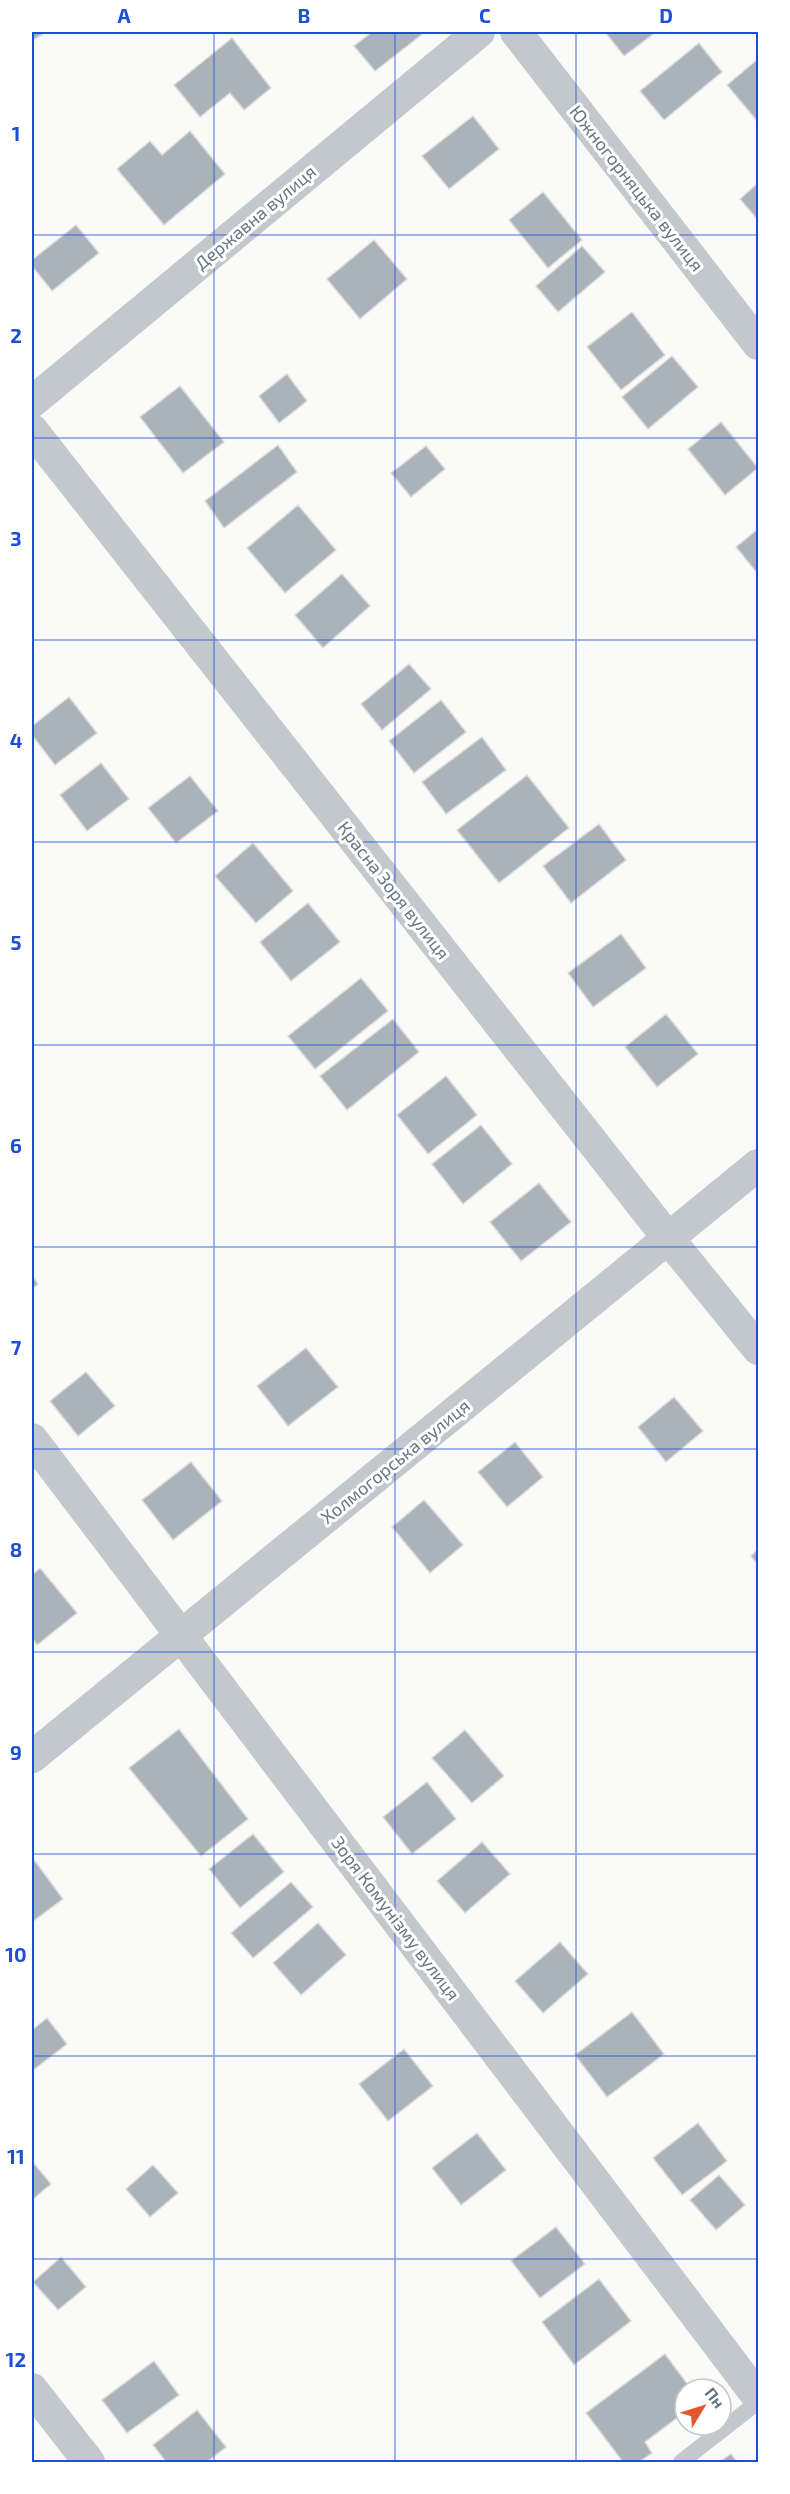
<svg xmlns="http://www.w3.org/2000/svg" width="790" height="2494" viewBox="0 0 790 2494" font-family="'Exo 2',sans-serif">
  <rect width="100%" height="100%" fill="#fafaf8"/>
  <g fill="#aab3b9" stroke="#dcdcda" stroke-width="1.5">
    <path d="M32 32H46L32 41Z"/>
    <path d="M372 32H425L375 71 354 46Z"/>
    <path d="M605 32H656L624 56Z"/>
    <path d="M232 38 271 88 244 110 230 93 200 117 174 85Z"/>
    <path d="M699 43 722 72 664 120 640 91Z"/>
    <path d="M758 59V122L727 85Z"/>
    <path d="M473 116 499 149 449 189 422 156Z"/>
    <path d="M190 131 225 174 164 225 117 169 150 141 162 155Z"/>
    <path d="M758 183V220L740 199Z"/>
    <path d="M543 192 582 240 548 268 509 220Z"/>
    <path d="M76 225 99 253 52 291 32 266V260Z"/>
    <path d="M374 240 407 279 360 319 327 279Z"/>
    <path d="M582 246 605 272 558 312 536 286Z"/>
    <path d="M632 312 665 355 621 390 587 347Z"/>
    <path d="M672 356 698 387 648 429 622 397Z"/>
    <path d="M287 374 307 401 279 423 259 396Z"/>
    <path d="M180 386 224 442 183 473 140 417Z"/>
    <path d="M721 422 758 468 725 495 688 449Z"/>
    <path d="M278 445 297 472 224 528 205 501Z"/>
    <path d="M426 446 445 469 411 497 391 473Z"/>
    <path d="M298 505 336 550 285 593 247 548Z"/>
    <path d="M758 529V574L736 547Z"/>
    <path d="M342 574 370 606 323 648 295 615Z"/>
    <path d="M409 664 431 689 382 730 361 704Z"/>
    <path d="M69 697 97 733 55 765 32 735V726Z"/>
    <path d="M441 700 466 732 414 773 389 741Z"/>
    <path d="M482 737 506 770 446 814 422 782Z"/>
    <path d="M101 763 129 799 87 831 60 795Z"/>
    <path d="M527 775 569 828 499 883 457 830Z"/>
    <path d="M190 776 218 811 176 843 148 808Z"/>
    <path d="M599 824 626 860 571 903 543 866Z"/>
    <path d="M253 843 293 891 256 923 215 876Z"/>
    <path d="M308 903 340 942 291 981 260 942Z"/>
    <path d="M621 934 646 968 593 1007 568 973Z"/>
    <path d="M361 978 388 1011 315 1069 288 1036Z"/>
    <path d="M666 1014 698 1054 657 1087 625 1047Z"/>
    <path d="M393 1019 419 1052 347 1110 320 1076Z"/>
    <path d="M446 1076 477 1115 428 1154 397 1115Z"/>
    <path d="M481 1125 512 1164 463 1204 432 1164Z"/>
    <path d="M539 1183 571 1222 521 1261 490 1222Z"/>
    <path d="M32 1275 38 1284 32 1289Z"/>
    <path d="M306 1348 338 1387 288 1426 257 1386Z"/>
    <path d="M86 1372 115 1406 78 1436 50 1401Z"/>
    <path d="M674 1397 703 1431 666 1462 638 1427Z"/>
    <path d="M515 1442 543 1477 507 1507 478 1472Z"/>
    <path d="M191 1462 222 1501 173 1540 142 1500Z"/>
    <path d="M424 1500 463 1545 430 1573 392 1527Z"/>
    <path d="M758 1549V1565L751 1556Z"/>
    <path d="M40 1568 77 1613 37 1645 32 1637V1575Z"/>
    <path d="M179 1729 248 1819 201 1856 129 1768Z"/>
    <path d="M465 1730 504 1776 472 1803 432 1758Z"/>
    <path d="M427 1782 456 1819 412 1854 383 1817Z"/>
    <path d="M253 1834 284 1872 240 1908 209 1869Z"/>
    <path d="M482 1842 510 1874 465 1913 437 1881Z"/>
    <path d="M32 1857 63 1899 32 1922Z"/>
    <path d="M291 1882 313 1907 253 1958 231 1933Z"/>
    <path d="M318 1923 346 1955 301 1995 273 1963Z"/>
    <path d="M560 1942 588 1974 543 2013 515 1981Z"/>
    <path d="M632 2012 664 2054 607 2097 575 2055Z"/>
    <path d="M47 2018 67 2044 32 2071V2030Z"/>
    <path d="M404 2049 433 2086 388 2121 359 2084Z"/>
    <path d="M698 2123 727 2161 682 2195 653 2158Z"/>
    <path d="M477 2133 506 2170 461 2205 432 2168Z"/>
    <path d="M32 2161 51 2184 32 2200Z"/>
    <path d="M153 2165 178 2193 150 2217 126 2189Z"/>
    <path d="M719 2175 745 2205 716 2230 690 2200Z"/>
    <path d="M556 2227 585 2264 540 2298 511 2261Z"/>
    <path d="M61 2257 86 2287 58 2310 33 2282Z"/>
    <path d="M599 2279 631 2321 574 2365 542 2322Z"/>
    <path d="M665 2354 691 2389H685V2412L645 2442 652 2453 639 2462H623L586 2413Z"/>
    <path d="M154 2361 179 2395 127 2433 102 2400Z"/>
    <path d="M197 2410 226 2447 207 2462H166L153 2445Z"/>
    <path d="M731 2454 737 2462H719Z"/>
  </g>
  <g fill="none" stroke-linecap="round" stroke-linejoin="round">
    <path stroke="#c3c8cc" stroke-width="16" d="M681 2462 758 2402"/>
    <g stroke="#c3c8cc" stroke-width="32">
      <path d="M516 32 758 344"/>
      <path d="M32 402 479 32"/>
      <path d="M32 430 668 1238 758 1349"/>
      <path d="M32 1439 758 2397"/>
      <path d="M32 1757 758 1165"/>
      <path d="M32 2389 89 2462"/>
    </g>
  </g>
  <path fill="none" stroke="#1d4ed8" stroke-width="1.5" stroke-opacity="0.55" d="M214 32V2462M395 32V2462M576 32V2462M32 235H758M32 438H758M32 640H758M32 842H758M32 1045H758M32 1247H758M32 1449H758M32 1652H758M32 1854H758M32 2056H758M32 2259H758"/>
  <g text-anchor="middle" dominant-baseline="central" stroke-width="6" stroke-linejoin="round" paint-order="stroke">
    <g font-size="18" fill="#657683" stroke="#fff">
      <text transform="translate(637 188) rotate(52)">Южногорняцька вулиця</text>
      <text transform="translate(255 217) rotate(-40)">Державна вулиця</text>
      <text transform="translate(394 890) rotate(52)">Красна Зоря вулиця</text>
      <text transform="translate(395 1461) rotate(-39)">Холмогорська вулиця</text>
      <text transform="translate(396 1918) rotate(53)">Зоря Комунізму вулиця</text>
    </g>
  </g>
  <rect width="790" height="2494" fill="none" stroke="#ffffff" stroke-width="66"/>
  <g transform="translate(703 2407) rotate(52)"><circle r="28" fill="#ffffff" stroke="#c1c8cd" stroke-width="1.5"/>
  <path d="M0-4.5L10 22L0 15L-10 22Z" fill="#e4572e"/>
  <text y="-9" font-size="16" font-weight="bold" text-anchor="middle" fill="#657683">Пн</text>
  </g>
  <rect x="33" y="33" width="724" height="2428" fill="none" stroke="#1d4ed8" stroke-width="2"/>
  <g font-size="20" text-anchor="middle" font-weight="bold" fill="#1d4ed8">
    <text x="124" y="23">A</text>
    <text x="304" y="23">B</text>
    <text x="485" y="23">C</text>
    <text x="666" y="23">D</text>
    <text x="16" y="141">1</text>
    <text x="16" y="343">2</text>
    <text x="16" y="546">3</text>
    <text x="16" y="748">4</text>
    <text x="16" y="950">5</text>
    <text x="16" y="1153">6</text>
    <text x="16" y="1355">7</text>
    <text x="16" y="1557">8</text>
    <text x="16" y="1760">9</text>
    <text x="16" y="1962">10</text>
    <text x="16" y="2164">11</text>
    <text x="16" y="2367">12</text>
  </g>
</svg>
